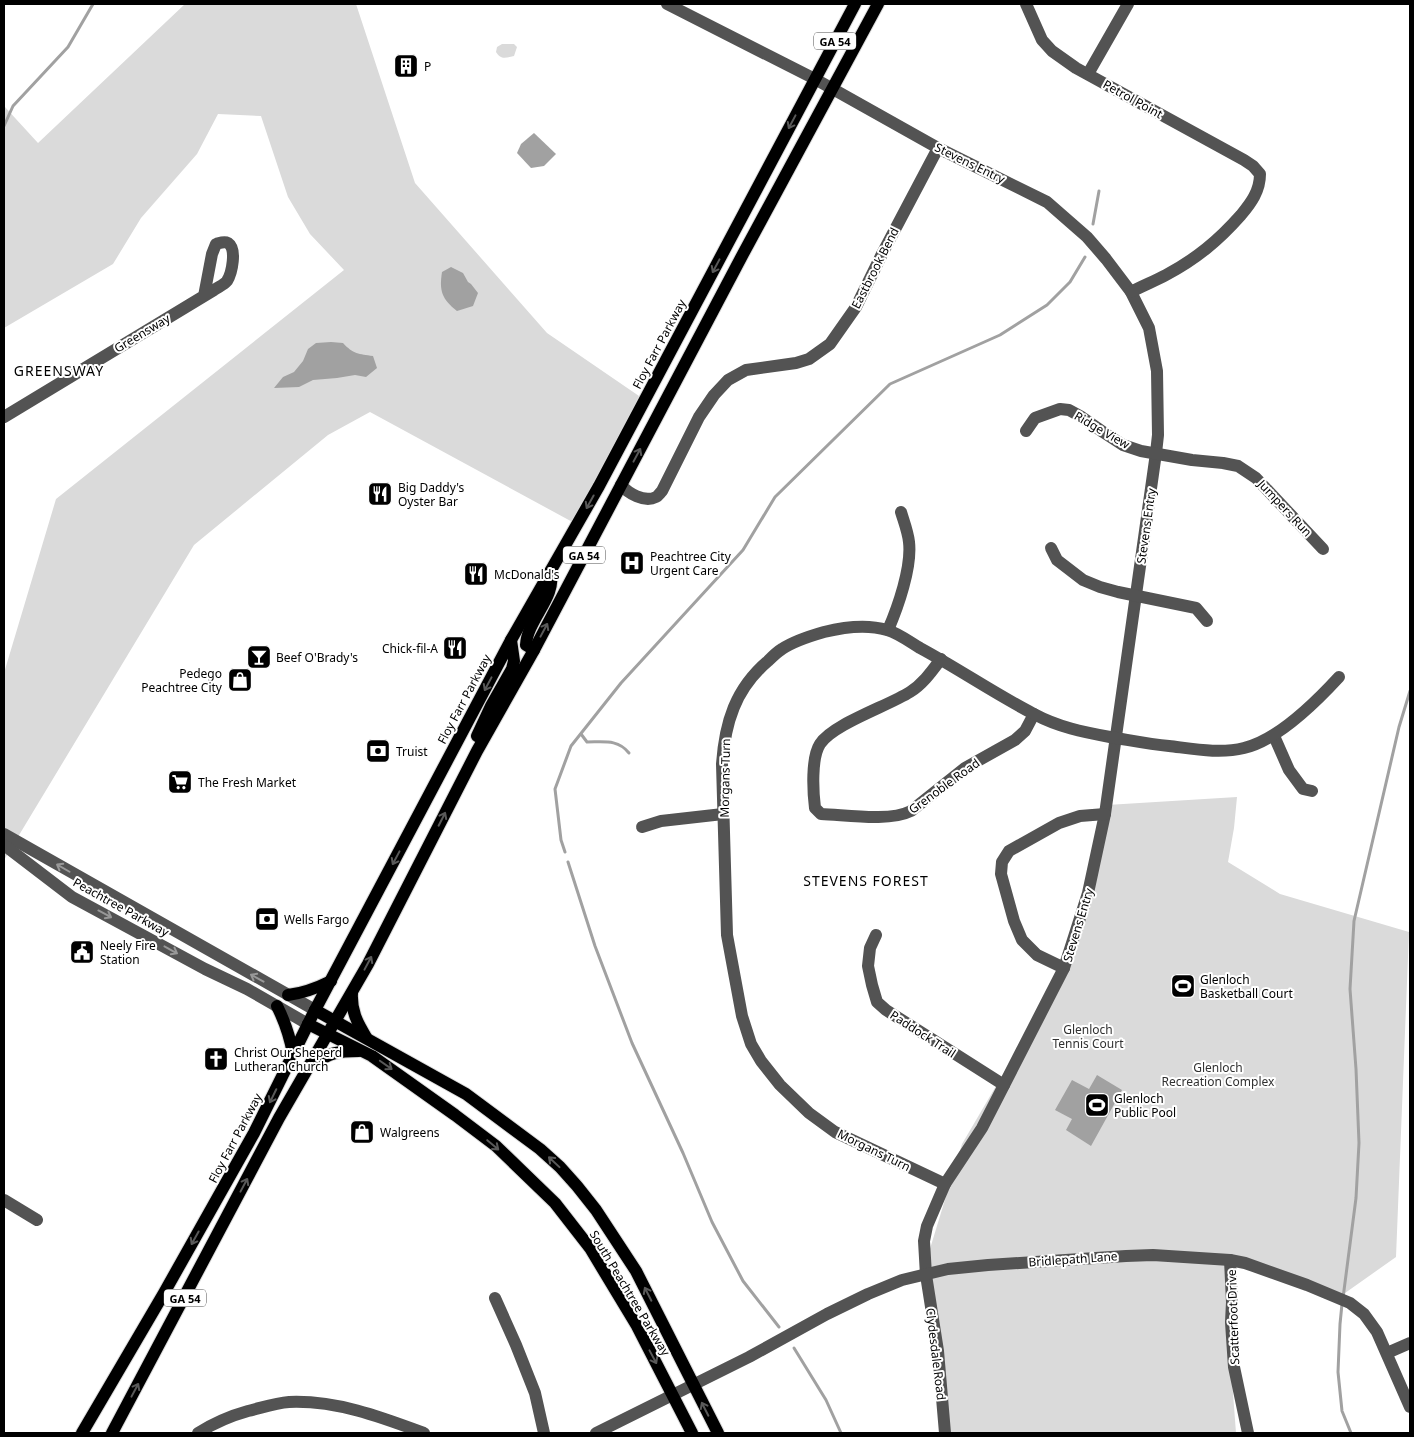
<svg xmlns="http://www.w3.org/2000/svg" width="1414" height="1437" viewBox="0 0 1414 1437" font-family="'Noto Sans',sans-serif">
  <rect width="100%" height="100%" fill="#fff"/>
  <g fill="#dadada">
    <path d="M185 4H356L415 183 547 333 639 396 578 525 370 412 328 435 194 545 4 860V673L56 499 344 270 310 234 288 197 261 116 218 114 197 154 141 218 113 264 4 328V110L5 107 38 143Z"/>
    <path d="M502 44H514L517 47 514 56C505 58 501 60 496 52L497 47Z"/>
    <path d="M1237 797 1234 828 1228 862 1280 894 1409 932 1396 1257 1338 1298 1227 1260 1228 1327 1236 1433H941L922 1275 962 1144 1060 977 1107 805Z"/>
  </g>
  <g fill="#a1a1a1">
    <path d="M534 133 556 154 544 166 531 168 517 153 521 144Z"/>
    <path d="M451 267 463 273 468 282 471 284 478 293 473 306 457 311C442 299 439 291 442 272Z"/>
    <path d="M331 342 343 343C353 354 359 354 373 356L377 368 366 377 355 375 337 378 313 380 299 387 274 388 283 377 294 372 303 361 308 349 316 343Z"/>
    <path d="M1097 1075 1122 1090 1091 1146 1066 1130 1072 1119 1055 1110 1072 1080 1089 1089Z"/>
  </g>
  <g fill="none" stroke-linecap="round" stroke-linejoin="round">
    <g stroke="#a1a1a1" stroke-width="3">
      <path d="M4 126 13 106 68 47 93 4"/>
      <path d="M1093 224 1099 191"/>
      <path d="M581 734 587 742C604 742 618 739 629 753"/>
      <path d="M565 852 561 840 555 789 571 746 621 683 743 550 775 497 890 384 1000 335 1047 305 1070 282 1085 257"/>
      <path d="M568 862 595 946 632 1043 683 1153 712 1222 743 1281 779 1327"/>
      <path d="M1343 1298 1356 1198 1359 1143 1356 1069 1350 989 1354 921 1399 727 1410 691"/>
      <path d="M1342 1304 1340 1324 1338 1372 1342 1411 1351 1433"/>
      <path d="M794 1348 826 1400 841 1433"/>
    </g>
    <defs>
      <g id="major">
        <path d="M534 650 526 645C527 620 558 595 550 572"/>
        <path d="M477 736 491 706 512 669 514 661 511 640"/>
        <path d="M352 993C351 1011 357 1022 366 1037"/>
        <path d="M288 995C304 993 317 988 331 981"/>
        <path d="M277 1006C285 1022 290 1037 293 1054"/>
        <path d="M315 1010 466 1094 540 1149 560 1167 577 1186 596 1210 636 1271 718 1433"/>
        <path d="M308 1024 372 1056 455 1115 496 1146 555 1203 590 1248 637 1326 692 1433"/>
        <path d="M312 1064C331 1053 336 1051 359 1051"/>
        <path d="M82 1433 164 1293 254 1133 315 1010 511 640 599 486 855 4"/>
        <path d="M112 1433 279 1118 368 964 477 751 534 650 743 254 878 4"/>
      </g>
    </defs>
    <use href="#major" stroke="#dbdbdb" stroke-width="14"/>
    <g stroke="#535353" stroke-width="12">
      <path d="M667 4 815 79 938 148 1047 202 1087 237 1106 259 1131 292 1149 328 1157 371 1158 435 1156 453 1105 814 1088 893 1064 968 982 1128 945 1184 927 1226 924 1241 926 1275 938 1351 945 1433"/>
      <path d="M1026 4 1042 40 1052 51 1076 68 1244 160 1253 166 1260 174C1260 191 1251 203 1241 215 1218 241 1196 259 1166 275 1155 281 1142 286 1131 292"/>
      <path d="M1088 74 1128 4"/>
      <path d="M4 417 214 290C218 287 224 285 227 281 232 273 237 249 228 243 224 241 220 243 216 244L212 254 204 296"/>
      <path d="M1026 431 1035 418 1060 409 1069 410 1080 416 1103 432 1123 445 1141 451 1192 460 1223 463 1238 466 1256 478 1323 549"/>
      <path d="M621 485C628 493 644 503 656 497 658 496 660 493 662 491L699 417 714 395 728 380 746 370 796 363 809 359 830 344 856 307 882 254 938 148"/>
      <path d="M1051 548 1057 560 1083 580 1100 587 1118 592 1196 608 1207 621"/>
      <path d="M888 630C898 607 912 567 909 542 908 532 904 522 901 512"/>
      <path d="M941 659C932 671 923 684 910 692 888 706 833 724 820 744 811 758 813 792 815 808L821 814C847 815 889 822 911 811L965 768 1015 740 1025 731 1034 714"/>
      <path d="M1274 736 1289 770 1303 789 1312 791"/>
      <path d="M642 827 661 821 723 814"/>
      <path d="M4 834 315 1010"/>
      <path d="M4 845 72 897 205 969 247 989 308 1024"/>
      <path d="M876 935 870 948 868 966 872 985 877 1002 886 1010 1004 1085"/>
      <path d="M1064 968 1037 955 1022 940 1014 921 1001 874 1002 862 1009 851 1059 823 1080 816 1105 814"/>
      <path d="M945 1184 835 1132 809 1113 780 1085 761 1061 751 1044 742 1016 727 935 722 764C725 723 735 689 768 661 772 657 777 652 782 649 794 641 810 636 824 632 844 627 867 624 887 630 898 633 910 642 920 648 959 669 995 694 1034 714 1058 727 1083 732 1110 737 1129 740 1149 744 1169 746 1194 749 1220 754 1244 748 1278 740 1316 702 1339 677"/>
      <path d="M4 1200 37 1220"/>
      <path d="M1230 1260 1232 1302 1231 1322 1234 1367 1248 1433"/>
      <path d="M495 1298 516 1345 535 1393 544 1433"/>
      <path d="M1387 1353 1410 1343"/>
      <path d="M198 1433C214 1423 230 1416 248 1411 261 1408 275 1403 289 1402 336 1400 381 1417 424 1433"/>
      <path d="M596 1433 749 1357 827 1314 868 1294 902 1280 948 1269 988 1265 1126 1256 1153 1255 1230 1260 1245 1263 1307 1285 1350 1303 1364 1314 1377 1332 1410 1407"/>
    </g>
    <use href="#major" stroke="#000" stroke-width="12"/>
  </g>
  <defs><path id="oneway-shaft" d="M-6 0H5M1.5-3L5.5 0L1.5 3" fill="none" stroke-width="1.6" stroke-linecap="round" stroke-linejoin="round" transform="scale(1.25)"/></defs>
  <g stroke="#595959">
    <use href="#oneway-shaft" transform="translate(792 122) rotate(118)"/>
    <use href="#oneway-shaft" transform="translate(716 266) rotate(118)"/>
    <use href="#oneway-shaft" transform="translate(637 455) rotate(-62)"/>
    <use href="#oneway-shaft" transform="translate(590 502) rotate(119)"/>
    <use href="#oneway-shaft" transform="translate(544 630) rotate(-62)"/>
    <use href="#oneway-shaft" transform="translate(488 684) rotate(118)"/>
    <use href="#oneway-shaft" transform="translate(442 819) rotate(-63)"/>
    <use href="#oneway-shaft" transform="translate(396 858) rotate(118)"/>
    <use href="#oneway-shaft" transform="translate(368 963) rotate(-62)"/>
    <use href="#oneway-shaft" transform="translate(386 1065) rotate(35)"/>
    <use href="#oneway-shaft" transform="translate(273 1096) rotate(116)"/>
    <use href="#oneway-shaft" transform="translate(493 1145) rotate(40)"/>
    <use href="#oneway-shaft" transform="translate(554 1162) rotate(-137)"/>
    <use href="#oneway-shaft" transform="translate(244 1185) rotate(-62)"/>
    <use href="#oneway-shaft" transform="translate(195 1238) rotate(119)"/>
    <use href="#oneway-shaft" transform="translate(648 1294) rotate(-117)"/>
    <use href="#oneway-shaft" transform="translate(653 1357) rotate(62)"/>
    <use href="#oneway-shaft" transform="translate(135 1390) rotate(-62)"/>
    <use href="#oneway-shaft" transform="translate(705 1409) rotate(-117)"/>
  </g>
  <g stroke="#989898">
    <use href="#oneway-shaft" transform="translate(63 868) rotate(-150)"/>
    <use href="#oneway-shaft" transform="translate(105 914) rotate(28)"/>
    <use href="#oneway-shaft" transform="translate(171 950) rotate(29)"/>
    <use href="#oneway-shaft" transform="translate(257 978) rotate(-151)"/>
  </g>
  <defs>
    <symbol id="building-square" viewBox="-11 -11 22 22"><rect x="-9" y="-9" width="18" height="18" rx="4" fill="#000" stroke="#fff"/><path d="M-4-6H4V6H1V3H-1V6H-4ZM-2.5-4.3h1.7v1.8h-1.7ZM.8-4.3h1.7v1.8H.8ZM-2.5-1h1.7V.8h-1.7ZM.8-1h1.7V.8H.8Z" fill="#fff"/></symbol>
    <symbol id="restaurant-square" viewBox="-11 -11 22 22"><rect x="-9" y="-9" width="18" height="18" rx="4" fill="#000" stroke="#fff"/><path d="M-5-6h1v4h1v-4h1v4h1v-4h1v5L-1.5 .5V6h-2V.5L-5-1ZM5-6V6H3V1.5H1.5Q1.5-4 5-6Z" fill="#fff"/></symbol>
    <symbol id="hospital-square" viewBox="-11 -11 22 22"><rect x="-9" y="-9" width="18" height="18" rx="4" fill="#000" stroke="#fff"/><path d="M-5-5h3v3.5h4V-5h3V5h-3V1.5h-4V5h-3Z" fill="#fff"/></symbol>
    <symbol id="bar-square" viewBox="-11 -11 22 22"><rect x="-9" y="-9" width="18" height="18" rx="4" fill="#000" stroke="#fff"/><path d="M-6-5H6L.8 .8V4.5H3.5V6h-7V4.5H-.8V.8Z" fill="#fff"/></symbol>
    <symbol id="shop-square" viewBox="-11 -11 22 22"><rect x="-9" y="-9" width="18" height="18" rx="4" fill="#000" stroke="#fff"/><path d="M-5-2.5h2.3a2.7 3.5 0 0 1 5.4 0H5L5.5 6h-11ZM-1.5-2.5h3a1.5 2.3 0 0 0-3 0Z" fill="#fff"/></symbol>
    <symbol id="bank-square" viewBox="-11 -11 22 22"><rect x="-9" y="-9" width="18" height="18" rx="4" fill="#000" stroke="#fff"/><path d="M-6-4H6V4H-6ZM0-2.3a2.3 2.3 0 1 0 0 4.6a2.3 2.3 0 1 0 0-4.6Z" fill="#fff"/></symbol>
    <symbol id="supermarket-square" viewBox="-11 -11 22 22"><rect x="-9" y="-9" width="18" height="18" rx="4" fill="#000" stroke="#fff"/><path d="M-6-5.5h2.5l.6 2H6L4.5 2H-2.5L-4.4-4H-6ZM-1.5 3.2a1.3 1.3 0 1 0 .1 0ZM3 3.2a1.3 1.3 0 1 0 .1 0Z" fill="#fff"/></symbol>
    <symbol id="civic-square" viewBox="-11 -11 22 22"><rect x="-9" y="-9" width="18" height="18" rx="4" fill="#000" stroke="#fff"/><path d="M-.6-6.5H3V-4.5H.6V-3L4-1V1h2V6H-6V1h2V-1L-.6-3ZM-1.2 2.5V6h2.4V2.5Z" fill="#fff"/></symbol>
    <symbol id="stadium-square" viewBox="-11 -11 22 22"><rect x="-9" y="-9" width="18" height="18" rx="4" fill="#000" stroke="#fff"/><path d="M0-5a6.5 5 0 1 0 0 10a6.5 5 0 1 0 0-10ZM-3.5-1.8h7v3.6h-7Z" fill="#fff"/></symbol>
    <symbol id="church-square" viewBox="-11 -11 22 22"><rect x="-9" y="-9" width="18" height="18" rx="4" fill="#000" stroke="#fff"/><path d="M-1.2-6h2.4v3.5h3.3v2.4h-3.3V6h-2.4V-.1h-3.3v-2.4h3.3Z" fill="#fff"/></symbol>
  </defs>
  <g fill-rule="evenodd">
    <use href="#building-square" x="392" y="52" width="28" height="28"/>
    <use href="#restaurant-square" x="366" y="480" width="28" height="28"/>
    <use href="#hospital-square" x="618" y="549" width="28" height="28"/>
    <use href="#restaurant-square" x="462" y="560" width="28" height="28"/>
    <use href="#restaurant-square" x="441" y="634" width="28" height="28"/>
    <use href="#bar-square" x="245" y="643" width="28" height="28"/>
    <use href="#shop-square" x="226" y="666" width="28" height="28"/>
    <use href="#bank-square" x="364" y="737" width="28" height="28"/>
    <use href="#supermarket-square" x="166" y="768" width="28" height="28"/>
    <use href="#bank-square" x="253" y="905" width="28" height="28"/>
    <use href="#civic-square" x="68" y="938" width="28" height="28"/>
    <use href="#stadium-square" x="1169" y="972" width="28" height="28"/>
    <use href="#church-square" x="202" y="1045" width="28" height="28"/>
    <use href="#stadium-square" x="1083" y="1091" width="28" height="28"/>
    <use href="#shop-square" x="348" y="1118" width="28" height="28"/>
  </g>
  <g text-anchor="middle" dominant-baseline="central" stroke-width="4" stroke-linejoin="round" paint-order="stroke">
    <g fill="#fff" stroke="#4c4c4c" stroke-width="1">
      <rect x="814" y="32.5" width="42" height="17" rx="4"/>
      <rect x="563" y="546.5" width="42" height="17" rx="4"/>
      <rect x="164" y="1289.5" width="42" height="17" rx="4"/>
    </g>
    <g font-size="11" font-weight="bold" fill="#000">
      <text x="835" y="41">GA 54</text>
      <text x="584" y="555">GA 54</text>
      <text x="185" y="1298">GA 54</text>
    </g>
    <g font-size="12" fill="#000" stroke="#fff" text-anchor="start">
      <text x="424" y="66">P</text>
      <text x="398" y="487">Big Daddy's<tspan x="398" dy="14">Oyster Bar</tspan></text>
      <text x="650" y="556">Peachtree City<tspan x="650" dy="14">Urgent Care</tspan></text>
      <text x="494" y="574">McDonald's</text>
      <text x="438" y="648" text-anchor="end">Chick-fil-A</text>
      <text x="276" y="657">Beef O'Brady's</text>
      <text x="222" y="673" text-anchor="end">Pedego<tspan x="222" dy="14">Peachtree City</tspan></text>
      <text x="396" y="751">Truist</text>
      <text x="198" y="782">The Fresh Market</text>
      <text x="284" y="919">Wells Fargo</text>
      <text x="100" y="945">Neely Fire<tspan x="100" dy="14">Station</tspan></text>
      <text x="1200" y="979">Glenloch<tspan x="1200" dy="14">Basketball Court</tspan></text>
      <text x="234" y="1052">Christ Our Sheperd<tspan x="234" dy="14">Lutheran Church</tspan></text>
      <text x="1114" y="1098">Glenloch<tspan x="1114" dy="14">Public Pool</tspan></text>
      <text x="380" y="1132">Walgreens</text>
    </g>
    <g font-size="12" fill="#000" stroke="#fff">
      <text transform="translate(1133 99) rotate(29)">Petrol Point</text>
      <text transform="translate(970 163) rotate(26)">Stevens Entry</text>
      <text transform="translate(875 268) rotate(-63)">Eastbrook Bend</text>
      <text transform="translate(142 333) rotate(-31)">Greensway</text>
      <text transform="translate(659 344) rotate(-62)">Floy Farr Parkway</text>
      <text transform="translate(1102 430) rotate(30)">Ridge View</text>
      <text transform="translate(1285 508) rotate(47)">Jumpers Run</text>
      <text transform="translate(1146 526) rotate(-82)">Stevens Entry</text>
      <text transform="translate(464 699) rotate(-62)">Floy Farr Parkway</text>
      <text transform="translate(725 778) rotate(-89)">Morgans Turn</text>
      <text transform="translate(944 786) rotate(-36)">Grenoble Road</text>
      <text transform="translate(121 907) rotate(29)">Peachtree Parkway</text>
      <text transform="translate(1078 925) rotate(-73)">Stevens Entry</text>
      <text transform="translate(923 1034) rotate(33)">Paddock Trail</text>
      <text transform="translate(235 1138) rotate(-62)">Floy Farr Parkway</text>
      <text transform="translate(874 1150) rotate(26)">Morgans Turn</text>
      <text transform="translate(1073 1259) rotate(-4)">Bridlepath Lane</text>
      <text transform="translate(630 1293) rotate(59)">South Peachtree Parkway</text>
      <text transform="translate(1233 1317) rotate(-92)">Scatterfoot Drive</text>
      <text transform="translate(936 1354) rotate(83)">Clydesdale Road</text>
    </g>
    <g font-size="12" fill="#313131" stroke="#fff">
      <text x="1088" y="1029">Glenloch<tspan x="1088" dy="14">Tennis Court</tspan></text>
      <text x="1218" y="1067">Glenloch<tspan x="1218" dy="14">Recreation Complex</tspan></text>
    </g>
    <g font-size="14" letter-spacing="1" fill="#000" stroke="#fff">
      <text x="59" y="370">GREENSWAY</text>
      <text x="866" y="880">STEVENS FOREST</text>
    </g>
  </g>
  <rect width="1414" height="1437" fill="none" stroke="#000000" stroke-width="10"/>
</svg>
